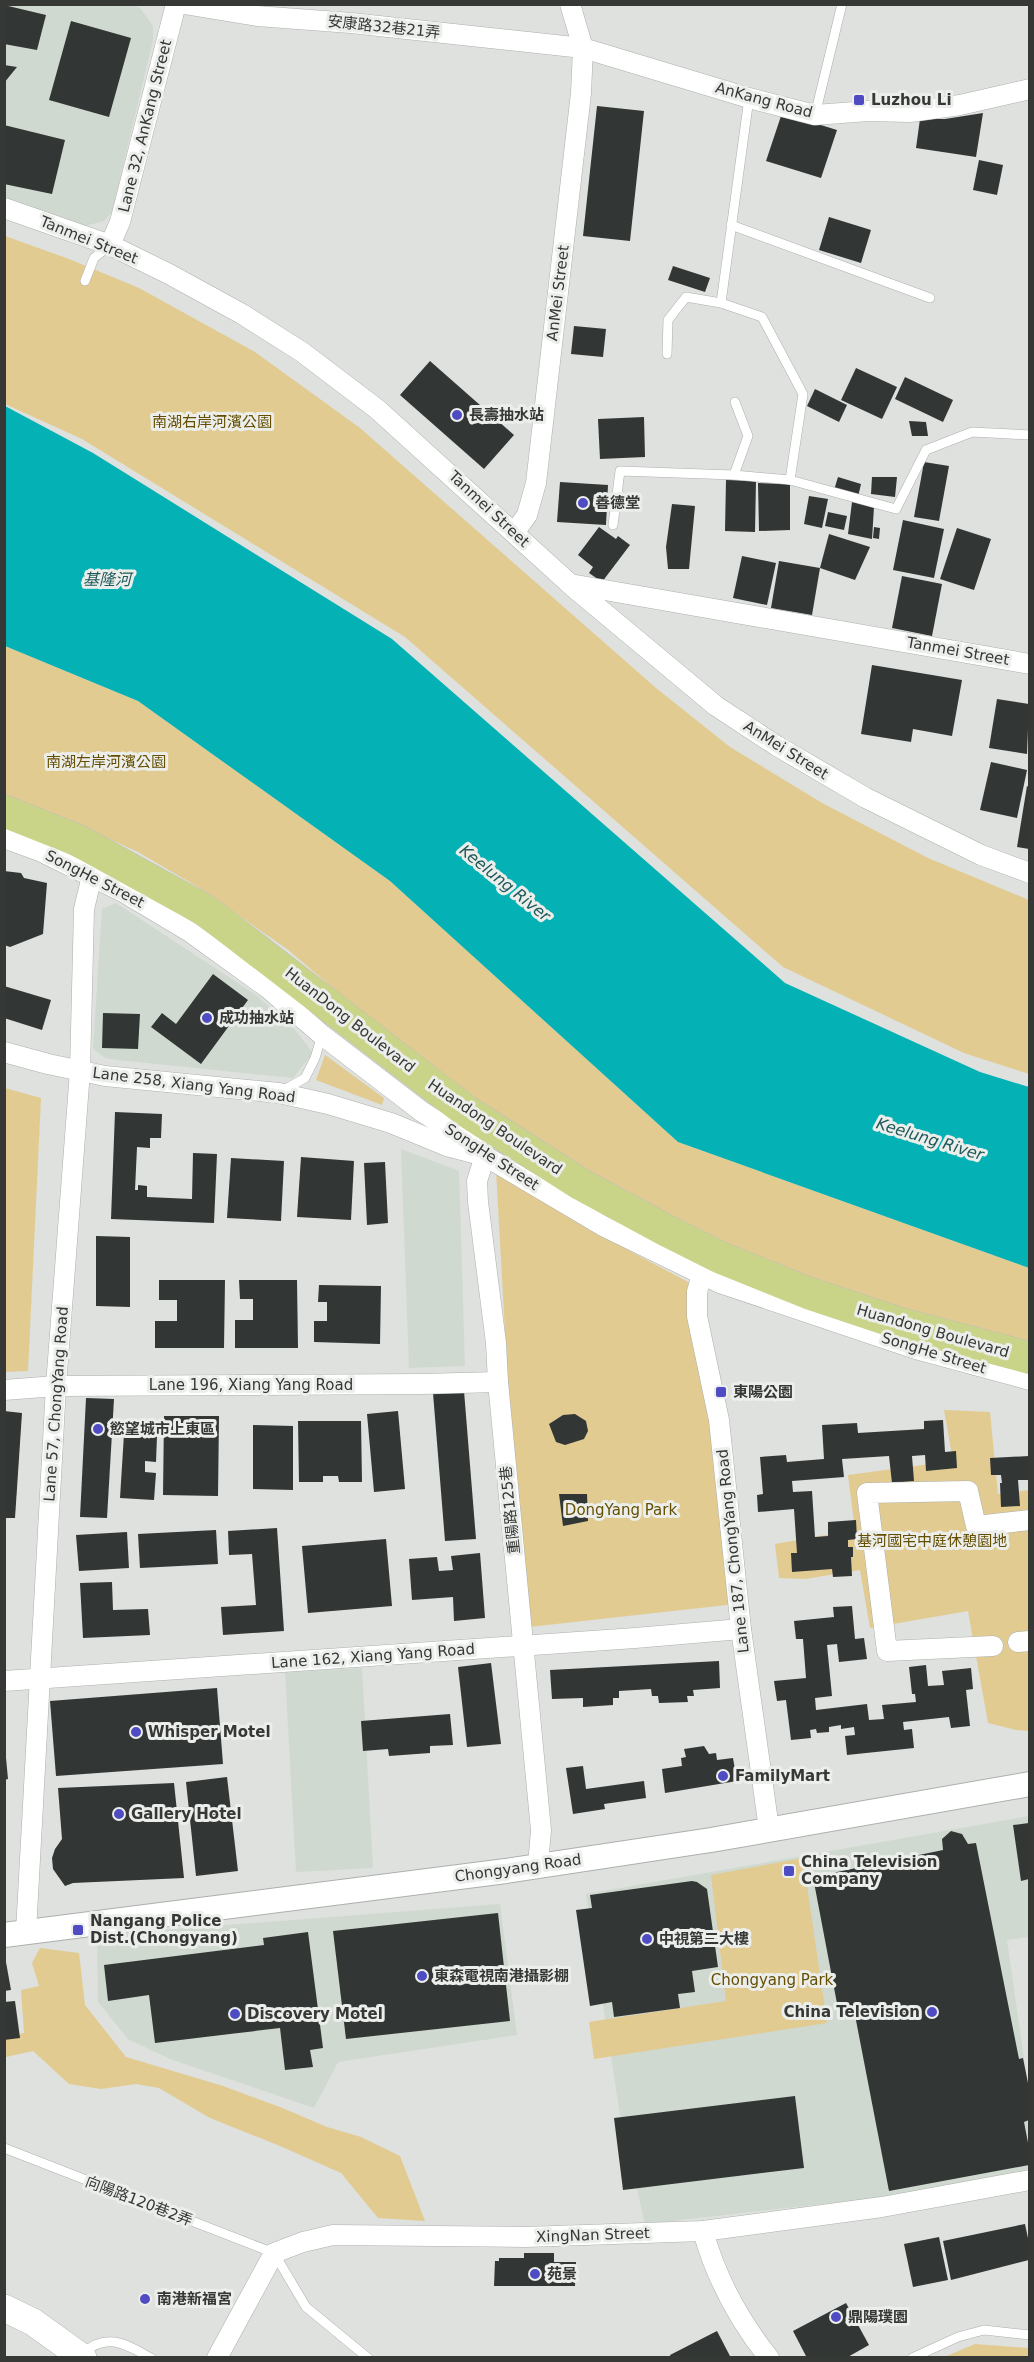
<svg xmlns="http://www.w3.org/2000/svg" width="1034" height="2362" viewBox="0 0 1034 2362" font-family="'DejaVu Sans','Noto Sans TC',sans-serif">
  <rect width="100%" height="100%" fill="#dee1dd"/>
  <g fill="#d0d9cf">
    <path d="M4 5H132L140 8 153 26V40L112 212 104 221 85 226 5 201Z"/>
    <path d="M116 903 256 995 295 1030 313 1053 293 1078 118 1060 105 1058 93 1049 102 909Z"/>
    <path d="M401 1149 459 1171 465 1366 409 1368Z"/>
    <path d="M362 1668 373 1868 296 1872 285 1672Z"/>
    <path d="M1029 1816V1937L1007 1940 1029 2094V2176L885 2197 645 2224 620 2115 586 1894Z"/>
    <path d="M500 1904 517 2035 338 2062 314 2108 170 2059 128 2039 98 2002 97 1935Z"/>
  </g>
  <g fill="#e2cb91">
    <path d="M5 236 69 259 139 288 255 352 360 428 656 688 730 747 824 804 928 858 1029 900V1074L964 1053 783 967 405 637 82 439 5 404Z"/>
    <path d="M5 646 138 701 390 881 678 1142 1029 1268V1353L817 1291 560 1161 434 1074 287 949 196 886 138 852 50 812 5 797Z"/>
    <path d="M325 1055 384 1098 382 1105 316 1080Z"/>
    <path d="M5 1088 41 1098 28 1371 5 1372Z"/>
    <path d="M496 1170 628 1250 690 1283 736 1604 529 1627 507 1368Z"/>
    <path d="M944 1410 990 1412 998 1494 1029 1490V1731L1016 1730 988 1723 968 1611 870 1628 860 1570 805 1579 779 1578 775 1544 855 1530 848 1475 953 1461Z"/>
    <path d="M803 1858 827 2023 594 2059 589 2022 726 2001 711 1875Z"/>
    <path d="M40 1948 79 1953 85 2005 126 2057 223 2086 280 2107 327 2127 361 2137 400 2156 425 2221 378 2218 341 2173 280 2146 210 2118 159 2088 136 2084 101 2089 69 2084 33 2051 6 2057 4 2037 24 2033 21 1990 39 1986 32 1963Z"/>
    <path d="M975 2344 1029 2348V2357H944Z"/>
  </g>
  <path fill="#04b2b5" d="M5 406 93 453 392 639 785 983 980 1072 1029 1087V1268L678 1142 390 881 138 701 5 646Z"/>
  <g fill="#323635">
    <path d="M4 5 46 15 37 50 4 44Z"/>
    <path d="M71 21 131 38 109 117 49 100Z"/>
    <path d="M4 65 17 67 4 83Z"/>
    <path d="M597 106 644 111 630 241 583 236Z"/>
    <path d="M782 113 837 130 821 178 766 161Z"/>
    <path d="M983 113 976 157 916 148 920 119H945Z"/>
    <path d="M4 125 65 140 52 194 4 184Z"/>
    <path d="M979 160 1003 165 997 195 973 190Z"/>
    <path d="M829 217 871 230 861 263 819 250Z"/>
    <path d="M673 266 710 278 705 292 668 280Z"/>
    <path d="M574 326 606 329 603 357 571 354Z"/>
    <path d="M430 361 514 435 484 469 400 395Z"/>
    <path d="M856 368 897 387 882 419 841 400Z"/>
    <path d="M905 377 953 400 943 422 895 399Z"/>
    <path d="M815 389 847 405 839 422 807 406Z"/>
    <path d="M644 417 645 457 600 459 598 419Z"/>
    <path d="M909 421 926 422 928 436H912Z"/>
    <path d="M924 462 949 466 939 521 914 517Z"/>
    <path d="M838 477 861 484 858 497 834 490Z"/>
    <path d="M872 477H897L895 497 871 494Z"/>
    <path d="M726 480 756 481 755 532 725 531Z"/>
    <path d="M560 482 608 485 606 525 557 522Z"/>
    <path d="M758 483 790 484V530L759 531Z"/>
    <path d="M809 496 828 499 822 528 804 524Z"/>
    <path d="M852 502 874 507 872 539 848 534Z"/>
    <path d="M672 504 695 506 689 569H668L666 547Z"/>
    <path d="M828 512 847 516 844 530 825 526Z"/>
    <path d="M903 520 944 529 934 578 893 570Z"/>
    <path d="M599 527 616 539 618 536 630 545 602 582 589 573 593 567 578 555Z"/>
    <path d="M874 527 880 528 879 539 873 538Z"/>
    <path d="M957 528 991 539 974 590 940 579Z"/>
    <path d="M829 534 870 547 855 580 820 568Z"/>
    <path d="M742 556 776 563 767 605 733 598Z"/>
    <path d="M779 561 820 568 812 615 771 608Z"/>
    <path d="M902 576 942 584 932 636 892 628Z"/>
    <path d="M872 665 962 680 952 736 913 729 911 742 861 734Z"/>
    <path d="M997 699 1029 704 1027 754 989 748Z"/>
    <path d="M991 762 1027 770 1017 818 980 810Z"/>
    <path d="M1027 786 1029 787V849L1017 847Z"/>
    <path d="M4 871 21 873 24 878 47 883 43 934 10 947 4 945Z"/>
    <path d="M213 974 248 1000 201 1064 151 1027 162 1013 176 1024Z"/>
    <path d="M4 986 51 1000 42 1030 4 1018Z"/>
    <path d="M103 1013 140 1014 138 1049 102 1048Z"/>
    <path d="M115 1112 162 1114 161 1138H150V1148L137 1147 135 1190H138V1185L147 1186V1197L192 1199 193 1153 217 1154 214 1223 111 1219Z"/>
    <path d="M301 1157 354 1161 351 1220 297 1217Z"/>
    <path d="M231 1158 284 1161 281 1221 227 1218Z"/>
    <path d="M385 1162 388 1223 367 1225 364 1163Z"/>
    <path d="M96 1236 130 1237V1307L96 1306Z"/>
    <path d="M159 1280H225L224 1348H155V1321H177V1300H159Z"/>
    <path d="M239 1280H297L298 1348H235V1320H253V1299H240Z"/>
    <path d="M319 1285 381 1286 380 1344 314 1342V1321H327V1302H318Z"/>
    <path d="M464 1391 476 1539 445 1541 433 1393Z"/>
    <path d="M86 1398 114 1399 107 1518 80 1517Z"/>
    <path d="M4 1411 22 1413 15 1518H4Z"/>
    <path d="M398 1411 405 1489 374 1492 367 1414Z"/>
    <path d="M575 1414 586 1421 588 1431 584 1439 565 1445 556 1442 549 1424 563 1415Z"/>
    <path d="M164 1416H219L218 1496 163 1495Z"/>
    <path d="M943 1420 945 1452 956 1451 957 1468 926 1471 925 1455 912 1456 914 1481 892 1483 889 1456 842 1459 844 1477 792 1481 793 1492 812 1491 815 1537 828 1536V1522L856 1520 857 1539 848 1540V1547H853V1557H851L852 1576 833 1577 832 1569 792 1572 791 1553H797L794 1509 758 1512 757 1495 763 1494 760 1457 786 1455 787 1462 824 1459 822 1425 857 1423 858 1433 924 1429V1421Z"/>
    <path d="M298 1421H361L362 1482H339L338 1476H323V1482H299Z"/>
    <path d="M253 1425 293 1426V1490L253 1489Z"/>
    <path d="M124 1434 157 1436 156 1462 145 1461V1472L156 1473 154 1500 120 1498Z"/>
    <path d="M1029 1456V1480H1018L1020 1506 1001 1507 1000 1483H1002L1001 1475H991L990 1458Z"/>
    <path d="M559 1494H587L588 1521 563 1526Z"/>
    <path d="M277 1528 284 1631 223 1635 221 1607 256 1605 252 1554 229 1555 228 1531Z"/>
    <path d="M216 1530 218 1564 140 1568 138 1534Z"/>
    <path d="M127 1532 129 1568 79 1571 76 1535Z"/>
    <path d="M386 1539 392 1606 308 1613 302 1546Z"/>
    <path d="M480 1553 485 1618 454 1621 453 1597 412 1600 409 1559 437 1557 439 1571 453 1570 451 1556Z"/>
    <path d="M112 1582 113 1610 148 1609 150 1635 83 1638 80 1583Z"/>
    <path d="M852 1606 855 1639 864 1638 867 1659 839 1662 837 1644 827 1645 832 1696 815 1698 816 1710 867 1704 869 1720 884 1719 882 1705 916 1702 915 1694H912L909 1667 926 1665 928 1686 944 1685 942 1671 971 1668 973 1689 966 1690 970 1726 951 1728 949 1717 903 1722 904 1730 912 1729 914 1748 847 1755 845 1736 855 1735 854 1727 841 1729V1725L829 1727V1732L817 1733 816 1729 810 1730 811 1738 791 1740 786 1700 777 1701 774 1681 806 1678 803 1639H796L794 1621 834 1617 833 1607Z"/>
    <path d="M719 1661 720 1688 693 1690 694 1696H687L688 1702 659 1703 658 1696H652L651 1689 619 1691V1698H613V1705L583 1707V1698L552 1699 550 1670Z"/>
    <path d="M491 1663 501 1744 467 1747 458 1667Z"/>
    <path d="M217 1688 223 1764 56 1776 50 1701Z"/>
    <path d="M450 1714 453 1745 430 1746V1753L389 1756 388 1749 363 1751 361 1721Z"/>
    <path d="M704 1746 709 1754 716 1753 717 1760 733 1758 737 1781 665 1793 662 1769 682 1766 681 1758 686 1757 684 1749Z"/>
    <path d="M4 1758H6L8 1779 4 1780Z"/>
    <path d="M583 1766 586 1789 644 1781 646 1798 604 1804 605 1809 573 1814 566 1768Z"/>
    <path d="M227 1777 238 1871 196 1876 186 1782Z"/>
    <path d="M174 1783 184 1878 73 1883 65 1886 53 1869 52 1858 55 1849 62 1839 58 1788Z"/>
    <path d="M1029 1823V1879L1021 1881 1013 1825Z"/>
    <path d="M951 1831 962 1834 968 1844 976 1843 1019 2059 1023 2058 1029 2088V2120L1024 2122 1029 2148V2165L889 2191 854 2010 839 2014 813 1877 943 1850 942 1839Z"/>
    <path d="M692 1881 697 1882 707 1889 718 1967 692 1971 695 1992 678 1994 680 2008 614 2017 612 2002 590 2006 576 1910 592 1908 590 1895Z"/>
    <path d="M498 1913 510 2021 346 2039 333 1931Z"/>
    <path d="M308 1932 323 2048 310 2050 313 2067 285 2070 280 2028 155 2043 149 1995 108 2001 104 1965 264 1945 263 1938Z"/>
    <path d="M4 1951 11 1990 4 1991Z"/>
    <path d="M15 2001 20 2038 4 2040V2002Z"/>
    <path d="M795 2096 804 2168 623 2190 614 2118Z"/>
    <path d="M1025 2224 1029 2243V2260L951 2280 943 2241Z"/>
    <path d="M939 2237 948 2280 913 2287 904 2244Z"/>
    <path d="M524 2253H554V2262H576L575 2286H494L495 2261H499V2258H524Z"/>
    <path d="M846 2303 869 2345 846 2358H807L793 2331Z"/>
    <path d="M717 2331 731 2358H671L670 2355Z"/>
  </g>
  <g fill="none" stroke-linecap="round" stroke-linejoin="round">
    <defs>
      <g id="service">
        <path d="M749 98 721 303 762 317 803 394 790 480"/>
        <path d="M815 115 842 4"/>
        <path d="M731 225 930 298"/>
        <path d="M85 281 94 258 110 245"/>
        <path d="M667 354 668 320 686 297 721 303"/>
        <path d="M734 475 748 436 735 402"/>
        <path d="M613 525 620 471 734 475 790 480 896 509 926 450 972 432 1030 435"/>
        <path d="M282 1091 305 1078 315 1058 322 1035"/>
        <path d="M4 2148 274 2253 306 2307 368 2358"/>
        <path d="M82 2354C107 2331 127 2345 151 2358"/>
        <path d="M912 2358 958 2337 984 2330 1030 2335"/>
      </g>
      <g id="minor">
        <path d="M184 4 257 16 351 23 583 48 581 93 536 483 527 515 514 533"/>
        <path d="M570 4 583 48 749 98 815 115 868 111 910 112 960 105 1030 89"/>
        <path d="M4 208 110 245 169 274 242 314 302 352 377 409 570 584 1030 664"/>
        <path d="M110 245 120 222 176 4"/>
        <path d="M572 586 716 706 777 746 866 798 981 855 1030 873"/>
        <path d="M4 838 40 851 123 892 190 932 269 989 322 1035 421 1111 466 1140 485 1156 603 1226 720 1283 916 1349 1030 1380"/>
        <path d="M4 1052 48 1064 105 1076 279 1093 328 1104 391 1123 447 1146 485 1156 477 1181 478 1202 496 1343 498 1382 541 1830 538 1865"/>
        <path d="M702 1274 697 1292V1316L719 1420 741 1629 769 1829"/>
        <path d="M4 1390 56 1386 422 1384 498 1382"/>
        <path d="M1018 1642 1030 1641"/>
        <path d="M993 1646 887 1651 867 1493 968 1491 976 1526 1030 1520"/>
        <path d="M4 1681 635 1638 741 1629"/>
        <path d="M26 1932 56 1386 80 1071 84 909 92 876"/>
        <path d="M703 2231C716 2278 738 2319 769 2358"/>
        <path d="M217 2358 274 2253 303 2242 333 2235 525 2237 703 2231 882 2207 1030 2180"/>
      </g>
      <path id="tertiary" d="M4 1935 506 1871 711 1840 1030 1784"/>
      <path id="secondary" d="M4 2308 33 2322 83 2358"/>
      <path id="trunk" d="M4 811 79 841 206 911 466 1111 580 1184 665 1230 721 1258 808 1293 898 1323 1030 1358"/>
    </defs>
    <use href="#service" stroke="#acb0ac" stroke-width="10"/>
    <use href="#minor" stroke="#acb0ac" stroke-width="21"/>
    <use href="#tertiary" stroke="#acb0ac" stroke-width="26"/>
    <use href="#secondary" stroke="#acb0ac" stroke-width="28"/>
    <use href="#trunk" stroke="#bfbfbf" stroke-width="33"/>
    <use href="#service" stroke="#fff" stroke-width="9"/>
    <use href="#minor" stroke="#fff" stroke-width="20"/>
    <use href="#tertiary" stroke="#fff" stroke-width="24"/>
    <use href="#secondary" stroke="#fff" stroke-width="27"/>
    <use href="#trunk" stroke="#cad488" stroke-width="32"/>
  </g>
  <g fill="#4f4cc3" stroke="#ebeeea" stroke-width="2">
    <rect x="853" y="94" width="12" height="12" rx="3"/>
    <circle cx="457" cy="415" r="6"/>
    <circle cx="583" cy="503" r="6"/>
    <circle cx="207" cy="1018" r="6"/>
    <rect x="715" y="1386" width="12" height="12" rx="3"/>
    <circle cx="98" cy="1429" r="6"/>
    <circle cx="136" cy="1732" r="6"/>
    <circle cx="723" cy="1776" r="6"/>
    <circle cx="119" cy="1814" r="6"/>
    <rect x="783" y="1865" width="12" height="12" rx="3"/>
    <rect x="72" y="1924" width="12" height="12" rx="3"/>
    <circle cx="647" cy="1939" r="6"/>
    <circle cx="422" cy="1976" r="6"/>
    <circle cx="932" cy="2012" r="6"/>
    <circle cx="235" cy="2014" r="6"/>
    <circle cx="535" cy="2274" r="6"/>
    <circle cx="145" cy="2299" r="6"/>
    <circle cx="836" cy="2317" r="6"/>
  </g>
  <g text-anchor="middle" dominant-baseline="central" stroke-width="6" stroke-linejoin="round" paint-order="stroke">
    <g font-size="15" fill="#363836" stroke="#ebeeea">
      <text transform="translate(384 27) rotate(6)">安康路32巷21弄</text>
      <text transform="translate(764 100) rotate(15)">AnKang Road</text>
      <text transform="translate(145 126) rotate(-76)">Lane 32, AnKang Street</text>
      <text transform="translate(89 240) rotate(22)">Tanmei Street</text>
      <text transform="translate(558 293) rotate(-83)">AnMei Street</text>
      <text transform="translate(489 509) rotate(43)">Tanmei Street</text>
      <text transform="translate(958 651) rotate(10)">Tanmei Street</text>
      <text transform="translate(786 750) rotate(32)">AnMei Street</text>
      <text transform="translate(95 879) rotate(27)">SongHe Street</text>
      <text transform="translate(350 1020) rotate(38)">HuanDong Boulevard</text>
      <text transform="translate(194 1085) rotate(7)">Lane 258, Xiang Yang Road</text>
      <text transform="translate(495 1127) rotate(34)">Huandong Boulevard</text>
      <text transform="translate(492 1157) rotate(33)">SongHe Street</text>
      <text transform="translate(933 1331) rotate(16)">Huandong Boulevard</text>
      <text transform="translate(934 1353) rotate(17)">SongHe Street</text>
      <text x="251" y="1385">Lane 196, Xiang Yang Road</text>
      <text transform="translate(56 1404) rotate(-86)">Lane 57, ChongYang Road</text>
      <text transform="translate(510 1510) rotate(-96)">重陽路125巷</text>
      <text transform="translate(733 1551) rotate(-96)">Lane 187, ChongYang Road</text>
      <text transform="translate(373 1656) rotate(-4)">Lane 162, Xiang Yang Road</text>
      <text transform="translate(518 1868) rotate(-8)">Chongyang Road</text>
      <text transform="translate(139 2201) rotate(21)">向陽路120巷2弄</text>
      <text transform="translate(593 2235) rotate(-2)">XingNan Street</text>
    </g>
    <g font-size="15" font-weight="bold" fill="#363836" stroke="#ebeeea" text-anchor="start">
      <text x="871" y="100">Luzhou Li</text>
      <text x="469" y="415">長壽抽水站</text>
      <text x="595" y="503">善德堂</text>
      <text x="219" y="1018">成功抽水站</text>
      <text x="733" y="1392">東陽公園</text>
      <text x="110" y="1429">慾望城市上東區</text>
      <text x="148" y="1732">Whisper Motel</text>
      <text x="735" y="1776">FamilyMart</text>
      <text x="131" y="1814">Gallery Hotel</text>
      <text x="801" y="1862">China Television<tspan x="801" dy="17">Company</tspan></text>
      <text x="90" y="1921">Nangang Police<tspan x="90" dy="17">Dist.(Chongyang)</tspan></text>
      <text x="659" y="1939">中視第二大樓</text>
      <text x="434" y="1976">東森電視南港攝影棚</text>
      <text x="920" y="2012" text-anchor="end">China Television</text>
      <text x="247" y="2014">Discovery Motel</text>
      <text x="547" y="2274">苑景</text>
      <text x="157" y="2299">南港新福宮</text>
      <text x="848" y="2317">鼎陽璞園</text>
    </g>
    <g font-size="15" fill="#654e01" stroke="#ebeeea">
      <text x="212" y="422">南湖右岸河濱公園</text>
      <text x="106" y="762">南湖左岸河濱公園</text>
      <text x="621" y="1510">DongYang Park</text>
      <text x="932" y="1541">基河國宅中庭休憩園地</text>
      <text x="772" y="1980">Chongyang Park</text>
    </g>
    <g font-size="16" font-style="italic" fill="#1f595a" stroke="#ebeeea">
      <text x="107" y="579">基隆河</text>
      <text transform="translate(505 883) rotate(39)">Keelung River</text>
      <text transform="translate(930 1139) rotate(17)">Keelung River</text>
    </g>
  </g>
  <rect width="1034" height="2362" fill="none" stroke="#363836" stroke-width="12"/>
</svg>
